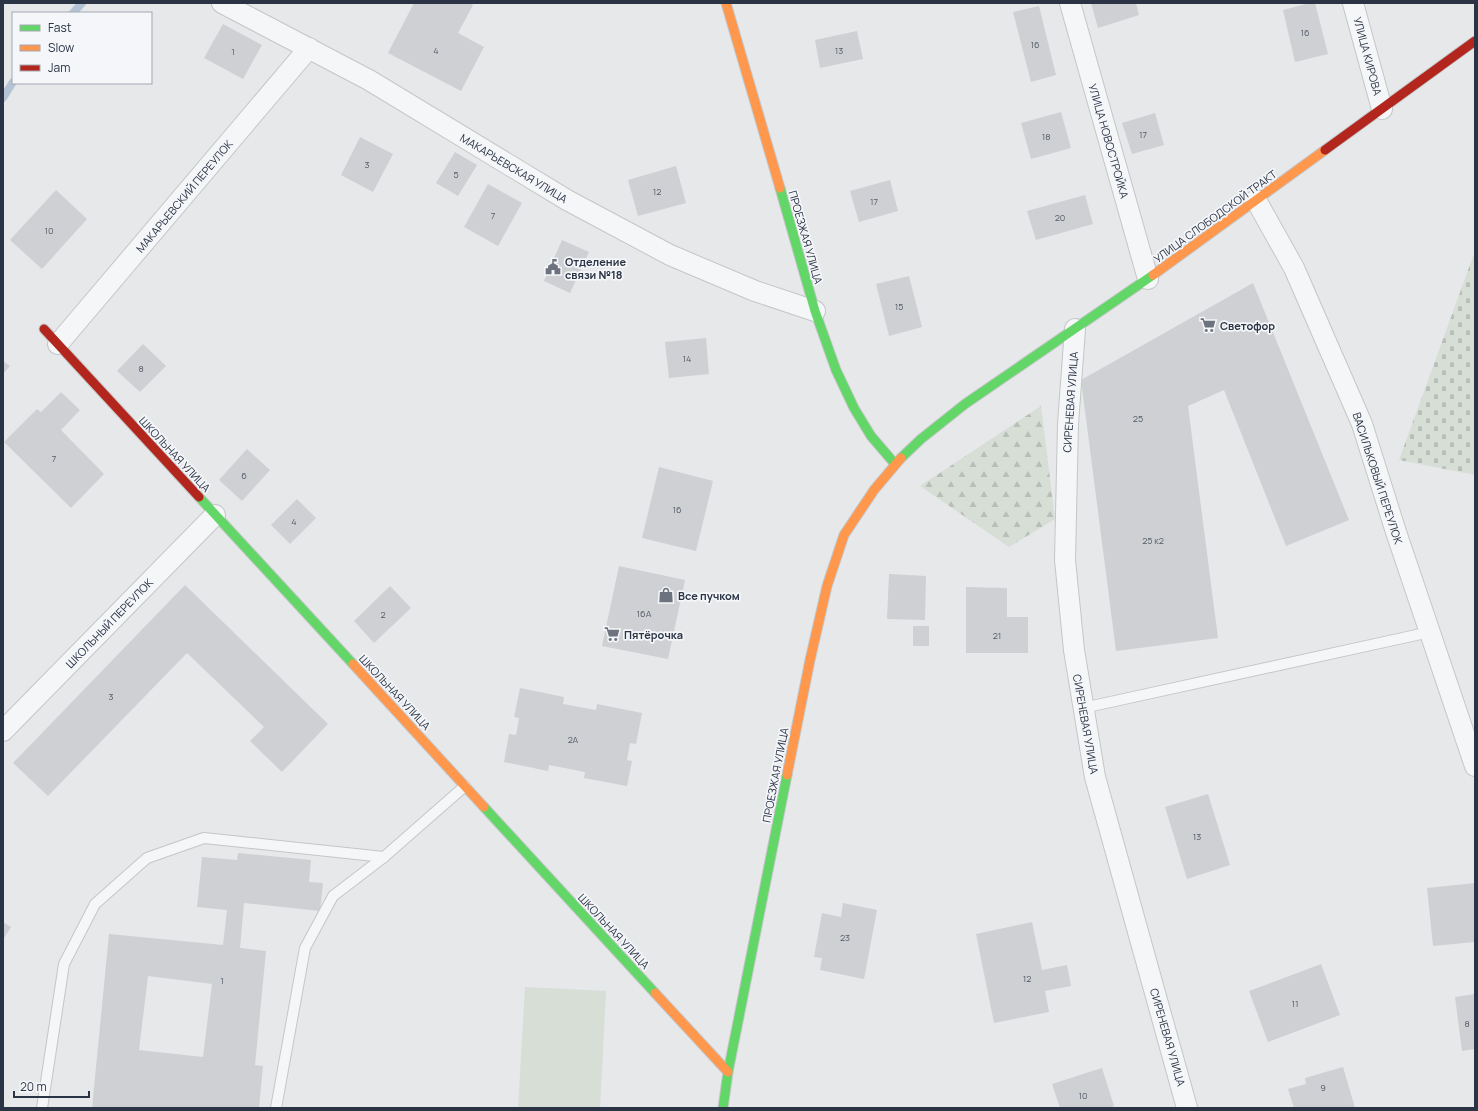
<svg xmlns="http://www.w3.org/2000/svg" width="1478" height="1111" viewBox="0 0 1478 1111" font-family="Manrope,sans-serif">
  <defs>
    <pattern id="forest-firs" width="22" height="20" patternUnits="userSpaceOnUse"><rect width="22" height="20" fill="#d6ded6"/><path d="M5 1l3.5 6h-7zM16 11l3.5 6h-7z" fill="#b8bfb9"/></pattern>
    <pattern id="cemetery-stones" width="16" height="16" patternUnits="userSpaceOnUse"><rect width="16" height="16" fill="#d6ded6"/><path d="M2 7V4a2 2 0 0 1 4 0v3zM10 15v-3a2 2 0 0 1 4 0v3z" fill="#b8bfb9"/></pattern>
  </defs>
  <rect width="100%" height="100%" fill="#e6e8ea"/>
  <path fill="url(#forest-firs)" d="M1041 406 1055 519 1009 547 920 486Z"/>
  <path fill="url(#cemetery-stones)" d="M1475 251V475L1399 460Z"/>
  <path fill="#d6ded6" d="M525 987 606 991 600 1108H518Z"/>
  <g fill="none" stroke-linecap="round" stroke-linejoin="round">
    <g stroke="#b4c4d5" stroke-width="8">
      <path d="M73 13 82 3"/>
      <path d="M3 98 13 82"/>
    </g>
  </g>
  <g fill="#ced0d3" fill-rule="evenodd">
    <path d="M414 3H470L473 5 458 33 484 47 461 91 388 53Z"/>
    <path d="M1091 3H1136L1139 15 1098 28Z"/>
    <path d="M1310 3H1315L1328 54 1295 62 1283 10Z"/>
    <path d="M1039 6 1056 75 1031 82 1013 12Z"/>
    <path d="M223 24 262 45 243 79 204 58Z"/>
    <path d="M857 31 863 59 820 68 815 40Z"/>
    <path d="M1061 112 1071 148 1031 159 1021 123Z"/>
    <path d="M1155 113 1164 145 1132 154 1122 123Z"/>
    <path d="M360 137 393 154 373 192 341 175Z"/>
    <path d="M455 152 477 165 458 196 436 183Z"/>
    <path d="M676 166 686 203 638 216 628 180Z"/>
    <path d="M890 180 898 211 859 222 850 191Z"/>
    <path d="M488 184 522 203 498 246 464 227Z"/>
    <path d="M56 190 87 219 42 269 10 240Z"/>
    <path d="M1085 195 1093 224 1036 240 1027 211Z"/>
    <path d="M562 240 589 252 570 293 544 281Z"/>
    <path d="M909 276 922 327 889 336 876 284Z"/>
    <path d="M1253 283 1349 520 1286 546 1224 390 1188 406 1218 638 1116 651 1081 380Z"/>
    <path d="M706 338 709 374 669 378 665 342Z"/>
    <path d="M143 344 166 366 140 392 117 371Z"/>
    <path d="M3 361 10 366 3 374Z"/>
    <path d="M61 392 80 410 61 430 104 474 71 508 4 442 37 409 41 412Z"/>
    <path d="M247 449 270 470 242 501 219 480Z"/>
    <path d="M659 467 713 481 696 551 642 538Z"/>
    <path d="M297 499 316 518 290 544 271 525Z"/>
    <path d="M619 566 685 580 668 659 602 646Z"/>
    <path d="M889 574 926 576 925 620 887 619Z"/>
    <path d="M185 585 328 724 282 772 250 741 264 727 187 653 48 796 13 763Z"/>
    <path d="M390 586 411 608 374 643 354 621Z"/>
    <path d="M966 587 1007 588V617H1028V653H966Z"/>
    <rect x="913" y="626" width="16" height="20"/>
    <path d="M520 688 564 697 563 704 596 710 597 704 642 713 636 744 630 743 627 760 632 761 627 786 584 778 585 772 549 765 548 771 504 762 509 734 516 735 519 718 514 717Z"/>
    <path d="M1208 794 1230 865 1187 879 1165 807Z"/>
    <path d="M238 853 311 860 309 882 323 883 320 911 244 903 240 948 266 951 255 1065 263 1066 259 1108H92L109 934 223 945 227 910 197 907 202 857 237 860ZM148 976 212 984 203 1057 139 1050Z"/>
    <path d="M1475 883V942L1433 946 1427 888Z"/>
    <path d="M843 903 877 910 864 979 820 970 822 958 814 957 822 913 841 917Z"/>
    <path d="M3 922 11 927 3 940Z"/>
    <path d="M1032 922 1042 970 1067 965 1071 986 1045 991 1049 1012 994 1023 976 934Z"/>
    <path d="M1321 964 1340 1015 1268 1042 1249 991Z"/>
    <path d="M1475 994V1049L1462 1051 1455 997Z"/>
    <path d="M1343 1067 1355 1108H1294L1288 1089 1306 1084 1305 1078Z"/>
    <path d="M1102 1068 1114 1106 1110 1108H1060L1052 1084Z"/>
  </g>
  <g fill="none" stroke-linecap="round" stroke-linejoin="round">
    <defs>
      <g id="lane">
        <path d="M1083 708 1430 632"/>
        <path d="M42 1108 64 964 95 904 147 858 204 838 384 857 465 786"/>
        <path d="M276 1108 305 948 333 896 384 857"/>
      </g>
      <g id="street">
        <path d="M222 3 369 80 567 200 670 255 755 291 815 311"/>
        <path d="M1070 3 1148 279"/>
        <path d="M1353 3 1382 109"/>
        <path d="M1256 200 1294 268 1362 424 1396 532 1475 766"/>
        <path d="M1075 329 1068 424 1065 560 1074 650 1095 777 1187 1108"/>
        <path d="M58 344 309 48"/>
        <path d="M3 731 215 515"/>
      </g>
      <g id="fast">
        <path d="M780 188 815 311 836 370 854 408 871 436 895 464"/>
        <path d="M901 458 921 439 965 404 1153 275"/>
        <path d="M199 497 353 664"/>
        <path d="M484 807 655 993"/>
        <path d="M723 1108 728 1072 787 775"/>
      </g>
      <g id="slow">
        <path d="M726 3 780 188"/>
        <path d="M1153 275 1325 150"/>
        <path d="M353 664 484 807"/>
        <path d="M787 775 810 660 827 586 844 535 874 490 901 458"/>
        <path d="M655 993 728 1072"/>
      </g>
      <g id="jam">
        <path d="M1325 150 1475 41"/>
        <path d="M44 329 199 497"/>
      </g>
    </defs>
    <use href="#lane" stroke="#c4c6c8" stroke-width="12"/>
    <use href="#street" stroke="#c4c6c8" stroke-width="22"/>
    <use href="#fast" stroke="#c4c6c8" stroke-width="11"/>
    <use href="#slow" stroke="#c4c6c8" stroke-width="11"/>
    <use href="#jam" stroke="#c4c6c8" stroke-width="11"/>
    <use href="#lane" stroke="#f5f6f7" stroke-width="10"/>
    <use href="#street" stroke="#f5f6f7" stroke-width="20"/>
    <use href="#fast" stroke="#63d668" stroke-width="9"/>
    <use href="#slow" stroke="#ff974d" stroke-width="9"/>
    <use href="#jam" stroke="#b3261e" stroke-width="9"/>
  </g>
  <defs>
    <symbol id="civic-bare" viewBox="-9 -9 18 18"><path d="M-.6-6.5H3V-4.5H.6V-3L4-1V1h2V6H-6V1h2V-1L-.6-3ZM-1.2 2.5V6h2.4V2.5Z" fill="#6c737f" stroke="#f4f6f9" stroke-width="2.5" paint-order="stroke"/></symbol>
    <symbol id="supermarket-bare" viewBox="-9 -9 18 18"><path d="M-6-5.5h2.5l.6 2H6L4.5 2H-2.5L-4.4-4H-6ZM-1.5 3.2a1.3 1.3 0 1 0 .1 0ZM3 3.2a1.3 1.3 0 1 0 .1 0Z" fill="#6c737f" stroke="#f4f6f9" stroke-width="2.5" paint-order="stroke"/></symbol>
    <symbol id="shop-bare" viewBox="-9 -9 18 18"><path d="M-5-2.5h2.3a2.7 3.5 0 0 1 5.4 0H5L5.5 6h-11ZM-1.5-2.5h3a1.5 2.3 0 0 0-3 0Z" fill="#6c737f" stroke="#f4f6f9" stroke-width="2.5" paint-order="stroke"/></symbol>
  </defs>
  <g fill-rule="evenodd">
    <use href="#civic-bare" x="542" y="256" width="22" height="22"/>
    <use href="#supermarket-bare" x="1197" y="314" width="22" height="22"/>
    <use href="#shop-bare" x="655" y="584" width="22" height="22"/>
    <use href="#supermarket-bare" x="601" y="623" width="22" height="22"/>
  </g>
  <g text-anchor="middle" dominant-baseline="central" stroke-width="3.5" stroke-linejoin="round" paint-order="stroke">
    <g font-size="9" fill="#545c69">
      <text x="1305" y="32">16</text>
      <text x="1035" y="44">16</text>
      <text x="436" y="50">4</text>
      <text x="839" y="50">13</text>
      <text x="233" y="51">1</text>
      <text x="1143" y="134">17</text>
      <text x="1046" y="136">18</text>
      <text x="367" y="164">3</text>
      <text x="456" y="174">5</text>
      <text x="657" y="191">12</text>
      <text x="874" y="201">17</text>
      <text x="493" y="215">7</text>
      <text x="1060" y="217">20</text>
      <text x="49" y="230">10</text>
      <text x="899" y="306">15</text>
      <text x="687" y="358">14</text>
      <text x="141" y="368">8</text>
      <text x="1138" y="418">25</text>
      <text x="54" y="458">7</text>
      <text x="244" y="475">6</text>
      <text x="677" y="509">16</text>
      <text x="294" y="521">4</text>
      <text x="1153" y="540">25 к2</text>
      <text x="644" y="613">16А</text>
      <text x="383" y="614">2</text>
      <text x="997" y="635">21</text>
      <text x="111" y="696">3</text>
      <text x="573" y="739">2А</text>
      <text x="1197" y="836">13</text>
      <text x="845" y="937">23</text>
      <text x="1027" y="978">12</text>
      <text x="222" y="980">1</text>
      <text x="1295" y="1003">11</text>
      <text x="1467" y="1023">8</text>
      <text x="1323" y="1087">9</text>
      <text x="1083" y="1095">10</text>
    </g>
    <g font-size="11" fill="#2b3445" stroke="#f4f6f9">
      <text transform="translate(1368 56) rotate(75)">УЛИЦА КИРОВА</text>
      <text transform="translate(1109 141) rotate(74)">УЛИЦА НОВОСТРОЙКА</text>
      <text transform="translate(514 168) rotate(31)">МАКАРЬЕВСКАЯ УЛИЦА</text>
      <text transform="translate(184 196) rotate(-50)">МАКАРЬЕВСКИЙ ПЕРЕУЛОК</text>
      <text transform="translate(1215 216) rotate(-36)">УЛИЦА СЛОБОДСКОЙ ТРАКТ</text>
      <text transform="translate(806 237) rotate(74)">ПРОЕЗЖАЯ УЛИЦА</text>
      <text transform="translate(1070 402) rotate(-86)">СИРЕНЕВАЯ УЛИЦА</text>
      <text transform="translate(175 454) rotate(47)">ШКОЛЬНАЯ УЛИЦА</text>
      <text transform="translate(1378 478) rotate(72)">ВАСИЛЬКОВЫЙ ПЕРЕУЛОК</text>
      <text transform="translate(109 623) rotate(-46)">ШКОЛЬНЫЙ ПЕРЕУЛОК</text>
      <text transform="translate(395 692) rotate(47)">ШКОЛЬНАЯ УЛИЦА</text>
      <text transform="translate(1086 724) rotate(80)">СИРЕНЕВАЯ УЛИЦА</text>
      <text transform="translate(775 775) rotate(-79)">ПРОЕЗЖАЯ УЛИЦА</text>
      <text transform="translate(614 931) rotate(47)">ШКОЛЬНАЯ УЛИЦА</text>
      <text transform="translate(1168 1037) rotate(74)">СИРЕНЕВАЯ УЛИЦА</text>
    </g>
    <g font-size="11" font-weight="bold" fill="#2b3445" stroke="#f4f6f9" text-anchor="start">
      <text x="565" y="261">Отделение<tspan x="565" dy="13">связи №18</tspan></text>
      <text x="1220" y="325">Светофор</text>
      <text x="678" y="595">Все пучком</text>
      <text x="624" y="634">Пятёрочка</text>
    </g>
  </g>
  <rect width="1478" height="1111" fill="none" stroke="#2b3445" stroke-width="8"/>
  <rect x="12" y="12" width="140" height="72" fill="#f4f6f9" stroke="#a4a8b1"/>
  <rect x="20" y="25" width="20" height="6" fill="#63d668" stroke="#a4a8b1"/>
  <text x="48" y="32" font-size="12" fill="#2b3445">Fast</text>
  <rect x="20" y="45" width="20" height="6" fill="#ff974d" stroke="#a4a8b1"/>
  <text x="48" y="52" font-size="12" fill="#2b3445">Slow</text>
  <rect x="20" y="65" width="20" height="6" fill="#b3261e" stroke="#a4a8b1"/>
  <text x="48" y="72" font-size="12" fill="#2b3445">Jam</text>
  <path d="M14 1091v6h75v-6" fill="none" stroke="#2b3445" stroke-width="2"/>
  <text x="20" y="1091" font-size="12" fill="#2b3445" stroke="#f4f6f9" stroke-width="3" paint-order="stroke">20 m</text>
</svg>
